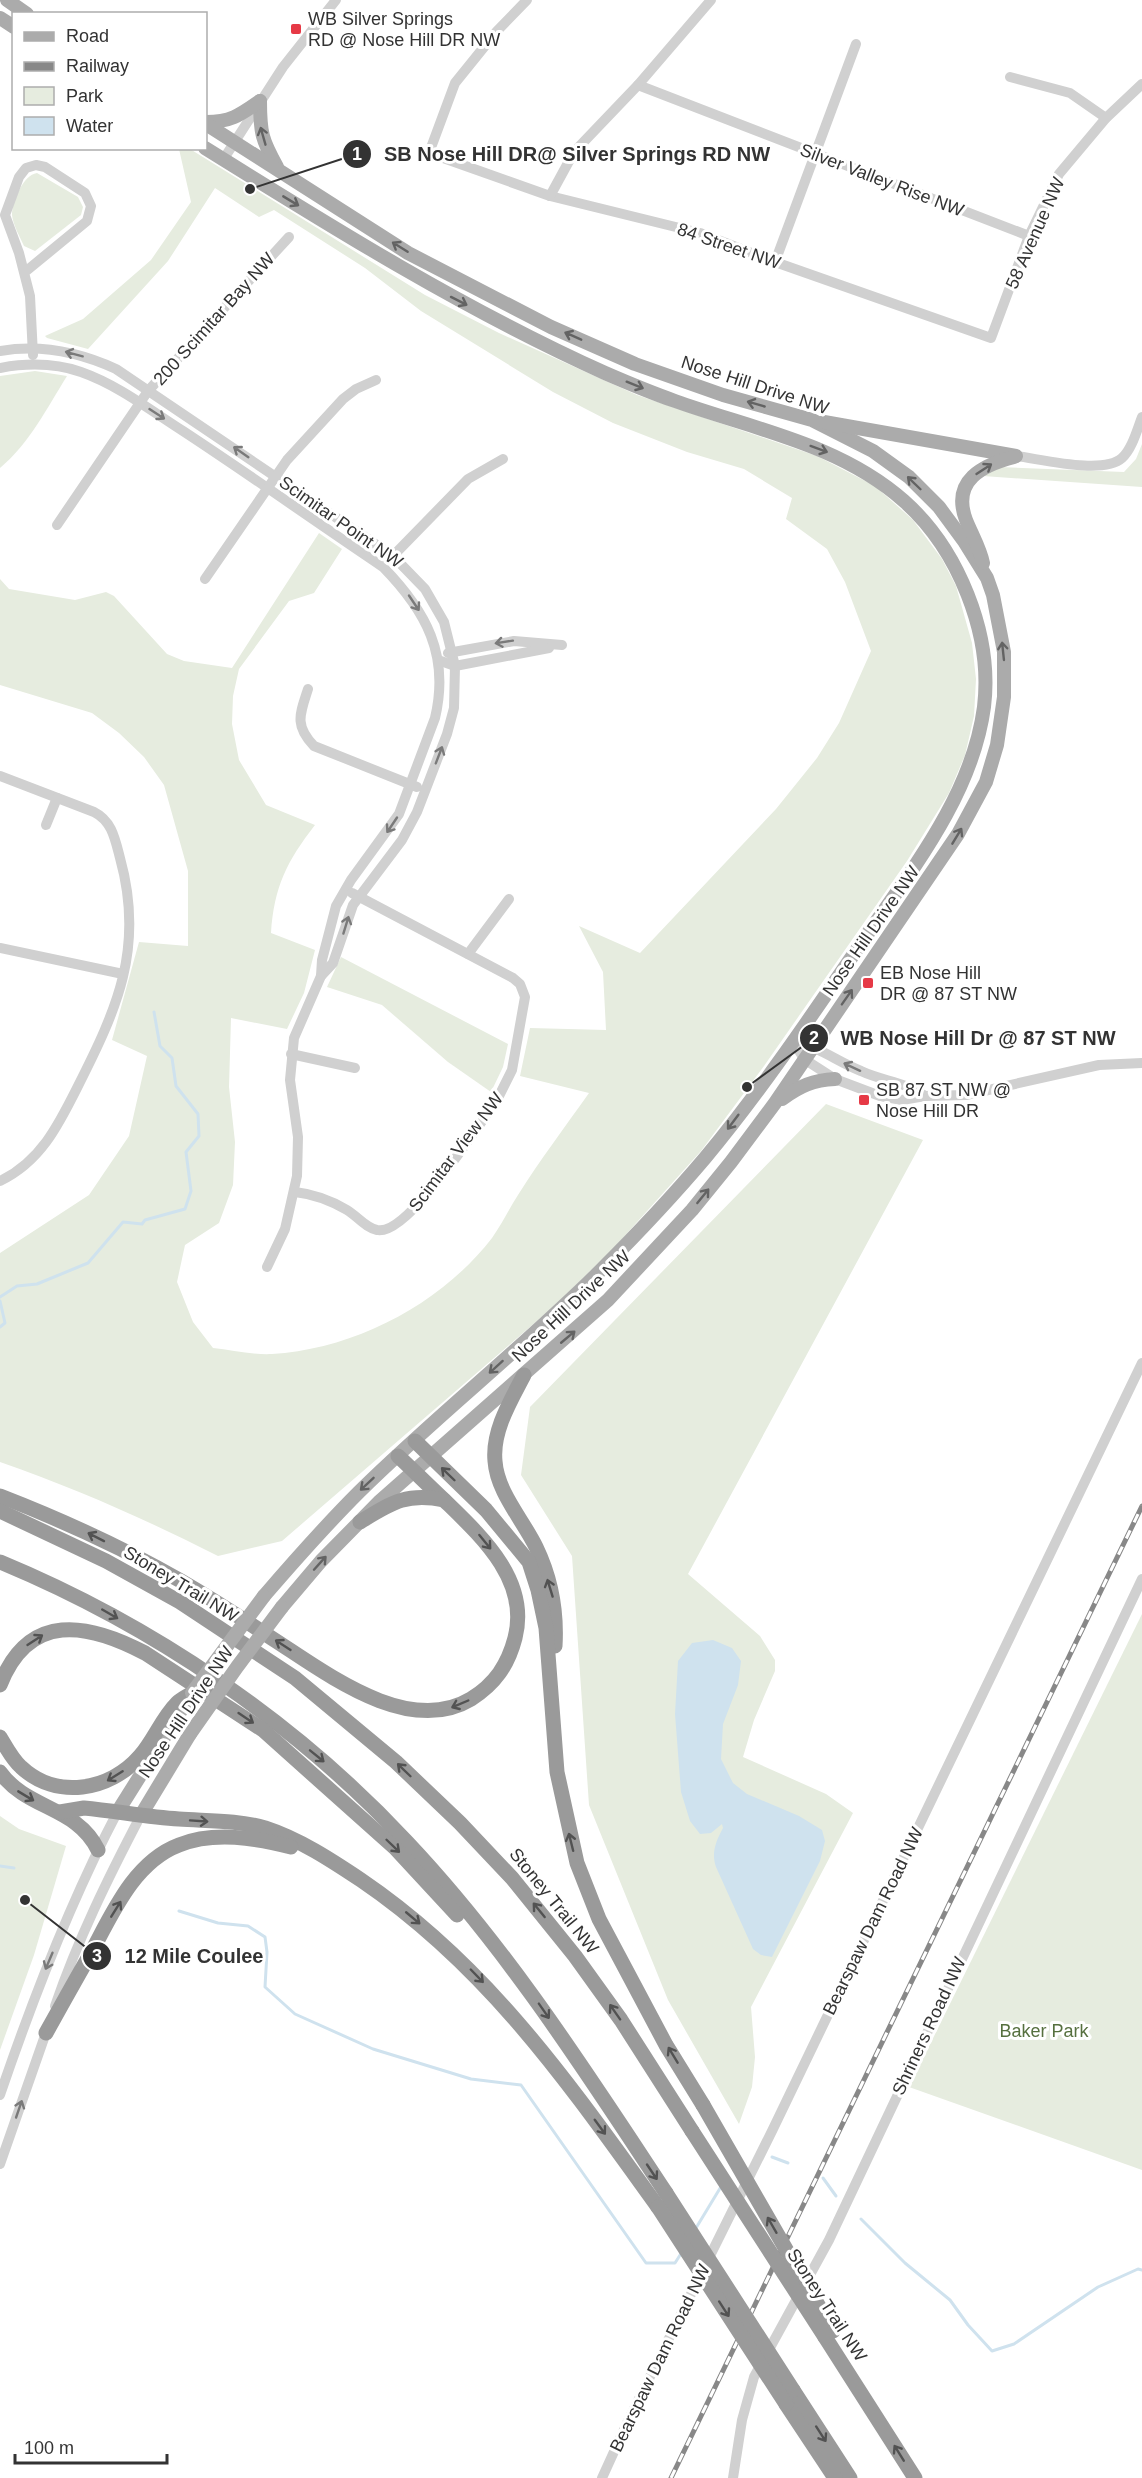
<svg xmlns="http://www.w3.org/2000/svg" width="1142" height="2478" viewBox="0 0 1142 2478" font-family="Arial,sans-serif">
  <rect width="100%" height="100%" fill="#fff"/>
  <g fill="#e6ecdf">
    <path d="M179 149H190L425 295 499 333 637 395 817 456 875 486 913 520 942 559 956 586 972 643 976 679 974 716 965 755 949 793 907 861 764 1066 701 1151 612 1250 552 1308 282 1541 218 1556C145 1519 77 1489 0 1462V1253L89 1195 129 1136 147 1056 112 1040 139 942 188 946V871L164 785 144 757 119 733 92 713 0 685V579L9 589 75 600 106 592 114 596 167 654 184 661 232 668 319 533 342 549 314 593 289 601 239 669 233 696 232 724 239 760 266 805 315 825C287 861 274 887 271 933L315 950 304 993 287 1029 231 1018 229 1087 235 1142 233 1185 219 1223 185 1245 177 1282 193 1322 213 1348C232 1350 253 1355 272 1354 355 1349 441 1304 492 1238 502 1224 509 1209 518 1195 540 1160 565 1127 589 1093L520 1076 530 1028 606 1030 603 972 579 926 640 953 776 809 817 758 839 723 871 651 845 582 827 549 786 519 792 498 744 469 687 452 613 423 553 392 421 311 365 268 274 210 259 217 215 188 168 261 88 349 47 338 45 336 83 319 151 260 191 202Z"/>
    <path d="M37 173 78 197 83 207 81 215 35 251 24 246C20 237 13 225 12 215 12 202 23 175 37 173Z"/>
    <path d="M35 371 67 376C47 408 29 444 0 468V376Z"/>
    <path d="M1142 444V487L983 476 999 467 1124 472 1136 459Z"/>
    <path d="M341 957 508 1044 503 1067 491 1092 448 1062 382 1005 327 987Z"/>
    <path d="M826 1104 923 1140 688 1574 760 1636 775 1660V1671L754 1720 743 1757 826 1794 853 1813 751 2007 755 2057 752 2087 739 2124 668 2000 589 1805 572 1556 521 1475 530 1407Z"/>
    <path d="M1142 1614V2170L909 2087Z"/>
    <path d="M0 1816 19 1829 66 1846 34 1955 0 2050Z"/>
  </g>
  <path fill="#cfe2ee" d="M713 1640 732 1648 741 1661 738 1685 723 1724 721 1759 733 1783 747 1794 799 1816 822 1830 825 1841 820 1861 772 1957 761 1955 753 1949 716 1867C711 1853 716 1841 723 1828L722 1824 711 1833 700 1834 690 1821 681 1792 675 1714 678 1661 692 1643Z"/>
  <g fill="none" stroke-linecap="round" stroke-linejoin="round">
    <g stroke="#cfe2ee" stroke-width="3">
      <path d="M0 1297 17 1286 37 1284 88 1263 123 1222 142 1224 145 1220 185 1209 191 1191 186 1152 199 1136 198 1114 176 1086 172 1058 160 1046 154 1012"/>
      <path d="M0 1301 5 1323 0 1327"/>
      <path d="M0 1866 14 1868"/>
      <path d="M179 1911 218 1923 248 1926 265 1937 267 1952 265 1987 295 2014 373 2049 471 2079 521 2085 646 2263H675L682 2252"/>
      <path d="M772 2157 788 2163"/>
      <path d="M823 2178 836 2196"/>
      <path d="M861 2219 905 2263 950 2300 968 2325 992 2351 1014 2344 1098 2287 1138 2269 1142 2270"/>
      <path d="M696 2228 722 2185"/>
    </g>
    <g stroke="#d0d0d0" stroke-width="10">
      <path d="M527 0 497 31 455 83 429 153 550 196 700 233 775 262 991 338 1029 236 1059 174 1106 118 1142 84"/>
      <path d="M711 0 638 85 1029 236"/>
      <path d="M1010 77 1070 93 1106 118"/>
      <path d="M223 160 283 67 336 0"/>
      <path d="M550 196 574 152 638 85"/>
      <path d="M775 262 856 44"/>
      <path d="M25 272 87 221 91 206 85 193 45 167 36 165 26 168 19 177 5 215 19 253 30 296 33 355"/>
      <path d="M0 351C41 344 79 352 116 369L393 556 425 589 444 622 455 666 454 708 447 734 417 812 402 840 353 905 333 963 321 976 294 1038 290 1080 298 1137 297 1176 285 1229 267 1267"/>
      <path d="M0 368C27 363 55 363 81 372 118 385 150 410 183 431 250 475 316 522 383 567 426 611 450 655 435 718L399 814 351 880 336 906 322 960 321 976"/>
      <path d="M1016 456C1041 459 1103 475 1122 458 1132 449 1137 430 1142 417"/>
      <path d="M57 525 148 391 289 237"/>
      <path d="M390 559 468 479 503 459"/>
      <path d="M205 579 287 460 343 399 356 389 376 380"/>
      <path d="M448 653 514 641 562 645"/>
      <path d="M438 660 455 666 549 648"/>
      <path d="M308 689C300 714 294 725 314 746L417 787"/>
      <path d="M0 776 94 812C112 821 115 839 120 858 145 948 117 1009 77 1088 58 1126 40 1162 0 1181"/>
      <path d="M46 825 57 798"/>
      <path d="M0 948 123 974"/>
      <path d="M468 954 509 899"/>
      <path d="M793 1041 804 1059 835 1079 880 1096 902 1100 925 1096 966 1095 1099 1065 1142 1063"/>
      <path d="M793 1041C820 1047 836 1061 861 1071 882 1081 906 1082 925 1096"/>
      <path d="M291 1054 355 1068"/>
      <path d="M295 1192C313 1194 330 1200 347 1210 357 1216 366 1228 377 1230 407 1237 479 1124 497 1100L512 1070 525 997 520 984 513 978 352 893"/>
      <path d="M55 2006C78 1939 108 1878 141 1815"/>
      <path d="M0 2095C33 1998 70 1902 118 1811"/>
      <path d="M0 2164 48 2027"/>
      <path d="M602 2478 628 2421 772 2131 1142 1363"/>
      <path d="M733 2478 742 2420 754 2377 829 2240 1142 1579"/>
    </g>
    <g stroke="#ababab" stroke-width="14">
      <path d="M7 0 27 14"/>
      <path d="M0 18 14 27"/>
      <path d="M260 101C260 133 262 140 277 167"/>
      <path d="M206 122C231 122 240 115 260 101"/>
      <path d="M206 124 408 253 551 327 635 364 723 395 812 420 873 451 909 477 939 507 964 541 987 578 993 595 1004 652V697L997 745 986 782 958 834 775 1103 731 1162 692 1210 608 1300 380 1501 321 1561 282 1607"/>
      <path d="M205 148C335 229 465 310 605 373 628 383 652 393 675 401 753 429 840 444 904 501 958 549 993 634 984 707 973 790 918 862 871 929 818 1006 765 1086 705 1158 672 1197 637 1234 601 1270 524 1347 437 1415 359 1492 326 1525 295 1560 264 1596"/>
      <path d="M824 422 1016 456"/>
      <path d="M983 563C980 548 972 535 966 520 951 480 983 465 1014 457"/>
      <path d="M782 1099C800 1086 813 1080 835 1079"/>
      <path d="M118 1811 192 1693"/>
      <path d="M141 1815 190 1734"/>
    </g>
    <g stroke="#9a9a9a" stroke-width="15">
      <path d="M524 1375C511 1400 492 1431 495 1461 497 1492 523 1520 536 1547 551 1578 557 1612 555 1646"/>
      <path d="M415 1441 486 1510 529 1562 538 1590 546 1628 557 1772 577 1863 599 1919 666 2045 703 2105"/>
      <path d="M0 1496C62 1520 123 1548 181 1581 212 1599 243 1619 273 1639 326 1673 408 1737 471 1699 495 1684 508 1665 515 1638 530 1580 481 1536 444 1500 429 1486 414 1471 398 1456"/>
      <path d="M0 1511 106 1561 180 1602 295 1678 396 1762 460 1823 512 1878 575 1956 621 2020 692 2131"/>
      <path d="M360 1522C391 1503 407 1492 444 1500"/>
      <path d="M0 1562C152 1625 295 1722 407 1842 507 1948 586 2072 666 2193"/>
      <path d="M0 1685C29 1611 88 1623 145 1653L263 1730 395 1848 457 1915"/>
      <path d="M0 1737C6 1747 12 1759 21 1767 56 1800 110 1791 140 1756 154 1740 162 1718 177 1703 181 1699 188 1696 192 1693"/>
      <path d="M0 1772C27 1810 77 1806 98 1850"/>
      <path d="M60 1812 84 1808C116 1811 147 1817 179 1819 207 1821 238 1820 265 1828 299 1839 331 1860 361 1880 489 1967 569 2084 658 2207"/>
      <path d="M46 2033C61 2006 76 1979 91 1953 112 1914 134 1862 179 1845 214 1831 256 1838 291 1847"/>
      <path d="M825 2337 915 2478"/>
      <path d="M793 2390 850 2478"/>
      <path d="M786 2404 835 2478"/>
    </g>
    <defs>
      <path id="rail" d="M671 2478 1142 1506"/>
    </defs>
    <use href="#rail" stroke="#888" stroke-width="5"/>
    <use href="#rail" stroke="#fff" stroke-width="3" stroke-dasharray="9" stroke-linecap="butt"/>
    <g stroke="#ababab" stroke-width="14">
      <path d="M192 1693 264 1596"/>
      <path d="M190 1734 237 1667 282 1607"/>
    </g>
    <g stroke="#9a9a9a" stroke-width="15">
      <path d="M703 2105 833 2331"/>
      <path d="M692 2131 825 2337"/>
      <path d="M666 2193 793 2390"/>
      <path d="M658 2207 786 2404"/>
    </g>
  </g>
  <defs><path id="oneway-shaft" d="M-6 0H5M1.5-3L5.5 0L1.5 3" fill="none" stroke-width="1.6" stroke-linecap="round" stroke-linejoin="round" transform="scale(1.5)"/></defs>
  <g stroke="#636363">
    <use href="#oneway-shaft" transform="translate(263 136) rotate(-106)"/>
    <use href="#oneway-shaft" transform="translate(291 201) rotate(31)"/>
    <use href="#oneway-shaft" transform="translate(400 247) rotate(-148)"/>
    <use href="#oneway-shaft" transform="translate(459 301) rotate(27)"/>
    <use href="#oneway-shaft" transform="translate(573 336) rotate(-156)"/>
    <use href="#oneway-shaft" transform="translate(635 385) rotate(22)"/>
    <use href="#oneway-shaft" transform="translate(756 404) rotate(-164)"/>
    <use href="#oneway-shaft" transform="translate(819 449) rotate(20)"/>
    <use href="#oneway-shaft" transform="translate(984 469) rotate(-33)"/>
    <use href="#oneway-shaft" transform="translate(914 483) rotate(-136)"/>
    <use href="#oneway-shaft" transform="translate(1003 651) rotate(-96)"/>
    <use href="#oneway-shaft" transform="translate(957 836) rotate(-59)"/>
    <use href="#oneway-shaft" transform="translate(847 997) rotate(-55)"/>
    <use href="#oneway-shaft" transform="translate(733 1122) rotate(127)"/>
    <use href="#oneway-shaft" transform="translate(703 1196) rotate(-51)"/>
    <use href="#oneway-shaft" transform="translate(568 1337) rotate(-40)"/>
    <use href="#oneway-shaft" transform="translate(496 1367) rotate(138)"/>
    <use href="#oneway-shaft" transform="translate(367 1484) rotate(137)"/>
    <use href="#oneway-shaft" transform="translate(320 1563) rotate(-48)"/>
  </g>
  <g stroke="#7a7a7a">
    <use href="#oneway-shaft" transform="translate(74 354) rotate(-165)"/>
    <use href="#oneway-shaft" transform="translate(157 414) rotate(33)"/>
    <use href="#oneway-shaft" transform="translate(241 452) rotate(-145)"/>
    <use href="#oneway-shaft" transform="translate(414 603) rotate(56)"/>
    <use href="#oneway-shaft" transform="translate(504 642) rotate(171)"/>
    <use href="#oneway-shaft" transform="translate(439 755) rotate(-69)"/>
    <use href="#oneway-shaft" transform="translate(392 825) rotate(124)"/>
    <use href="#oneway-shaft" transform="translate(346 925) rotate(-73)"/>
    <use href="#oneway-shaft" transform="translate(852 1067) rotate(-155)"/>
    <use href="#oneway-shaft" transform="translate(49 1961) rotate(113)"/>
    <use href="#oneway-shaft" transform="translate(19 2109) rotate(-71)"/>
  </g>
  <g stroke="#525252">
    <use href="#oneway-shaft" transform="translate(448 1474) rotate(-136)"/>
    <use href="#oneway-shaft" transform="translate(96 1537) rotate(-153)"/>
    <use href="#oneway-shaft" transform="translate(485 1542) rotate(51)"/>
    <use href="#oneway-shaft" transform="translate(550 1588) rotate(-107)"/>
    <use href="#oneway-shaft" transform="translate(110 1614) rotate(30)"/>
    <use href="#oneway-shaft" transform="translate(35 1640) rotate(-33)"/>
    <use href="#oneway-shaft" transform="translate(283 1645) rotate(-147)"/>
    <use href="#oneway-shaft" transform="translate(460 1704) rotate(157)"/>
    <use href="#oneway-shaft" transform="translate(246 1718) rotate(34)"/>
    <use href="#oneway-shaft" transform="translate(317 1756) rotate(39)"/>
    <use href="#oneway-shaft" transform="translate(404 1770) rotate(-136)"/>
    <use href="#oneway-shaft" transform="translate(115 1776) rotate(148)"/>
    <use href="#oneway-shaft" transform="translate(26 1796) rotate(31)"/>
    <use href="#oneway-shaft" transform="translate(199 1821) rotate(4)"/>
    <use href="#oneway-shaft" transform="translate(571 1842) rotate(-104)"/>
    <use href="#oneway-shaft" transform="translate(393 1846) rotate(44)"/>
    <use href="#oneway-shaft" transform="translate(116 1909) rotate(-58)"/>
    <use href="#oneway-shaft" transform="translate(539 1910) rotate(-129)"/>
    <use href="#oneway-shaft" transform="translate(413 1918) rotate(40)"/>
    <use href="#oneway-shaft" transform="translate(477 1976) rotate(46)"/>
    <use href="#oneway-shaft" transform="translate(544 2011) rotate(55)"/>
    <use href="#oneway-shaft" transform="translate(615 2012) rotate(-125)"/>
    <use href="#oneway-shaft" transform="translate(673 2055) rotate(-121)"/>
    <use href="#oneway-shaft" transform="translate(600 2127) rotate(54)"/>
    <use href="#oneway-shaft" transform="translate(652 2172) rotate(56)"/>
    <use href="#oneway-shaft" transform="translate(772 2225) rotate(-120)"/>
    <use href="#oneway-shaft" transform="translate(724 2309) rotate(57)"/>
    <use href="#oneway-shaft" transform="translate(821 2434) rotate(57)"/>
    <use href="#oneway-shaft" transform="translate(899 2453) rotate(-122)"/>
  </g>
  <g fill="#e63946" stroke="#fff" stroke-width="2">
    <rect x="290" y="23" width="12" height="12" rx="3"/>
    <rect x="862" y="977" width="12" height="12" rx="3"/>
    <rect x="858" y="1094" width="12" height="12" rx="3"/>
  </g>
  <g text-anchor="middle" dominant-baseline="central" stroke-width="6" stroke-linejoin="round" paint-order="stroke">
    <g font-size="18" fill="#333" stroke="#fff" text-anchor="start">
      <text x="308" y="19">WB Silver Springs<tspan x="308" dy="21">RD @ Nose Hill DR NW</tspan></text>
      <text x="880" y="973">EB Nose Hill<tspan x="880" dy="21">DR @ 87 ST NW</tspan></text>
      <text x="876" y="1090">SB 87 ST NW @<tspan x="876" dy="21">Nose Hill DR</tspan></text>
    </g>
    <g font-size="18" fill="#333" stroke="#fff">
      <text transform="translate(882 180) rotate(21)">Silver Valley Rise NW</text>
      <text transform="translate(1035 233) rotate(-66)">58 Avenue NW</text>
      <text transform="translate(729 246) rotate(19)">84 Street NW</text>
      <text transform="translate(214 319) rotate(-48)">200 Scimitar Bay NW</text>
      <text transform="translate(755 385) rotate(18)">Nose Hill Drive NW</text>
      <text transform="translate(341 522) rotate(35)">Scimitar Point NW</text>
      <text transform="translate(871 931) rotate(-55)">Nose Hill Drive NW</text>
      <text transform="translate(456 1152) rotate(-53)">Scimitar View NW</text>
      <text transform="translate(571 1306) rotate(-43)">Nose Hill Drive NW</text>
      <text transform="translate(181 1584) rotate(31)">Stoney Trail NW</text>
      <text transform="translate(186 1712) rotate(-56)">Nose Hill Drive NW</text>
      <text transform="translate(554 1901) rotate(51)">Stoney Trail NW</text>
      <text transform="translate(873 1921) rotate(-64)">Bearspaw Dam Road NW</text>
      <text transform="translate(929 2026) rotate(-65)">Shriners Road NW</text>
      <text transform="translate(827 2305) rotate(57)">Stoney Trail NW</text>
      <text transform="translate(660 2358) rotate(-64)">Bearspaw Dam Road NW</text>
    </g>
    <g font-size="18" fill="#56703f" stroke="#fff">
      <text x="1044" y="2031">Baker Park</text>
    </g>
  </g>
  <path fill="none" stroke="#333" stroke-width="2" d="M250 189L357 154M747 1087L814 1038M25 1900L97 1956"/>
  <g fill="#333" stroke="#fff" stroke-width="2">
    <circle cx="250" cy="189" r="6"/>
    <circle cx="747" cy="1087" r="6"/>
    <circle cx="25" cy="1900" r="6"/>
    <circle cx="357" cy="154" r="15"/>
    <circle cx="814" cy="1038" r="15"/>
    <circle cx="97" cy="1956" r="15"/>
  </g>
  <g font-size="18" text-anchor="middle" font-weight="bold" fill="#fff">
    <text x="357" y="160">1</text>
    <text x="814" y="1044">2</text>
    <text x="97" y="1962">3</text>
  </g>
  <g font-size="20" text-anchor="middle" font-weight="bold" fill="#333" stroke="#fff" stroke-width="6" stroke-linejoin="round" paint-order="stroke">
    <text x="577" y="161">SB Nose Hill DR@ Silver Springs RD NW</text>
    <text x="978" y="1045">WB Nose Hill Dr @ 87 ST NW</text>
    <text x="194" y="1963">12 Mile Coulee</text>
  </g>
  <rect x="12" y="12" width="195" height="138" fill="#ffffff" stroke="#adadad" stroke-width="1.5"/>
  <rect x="24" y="32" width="30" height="9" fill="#ababab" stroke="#adadad" stroke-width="1.5"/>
  <text x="66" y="42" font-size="18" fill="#333333">Road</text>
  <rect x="24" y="62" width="30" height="9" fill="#888888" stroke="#adadad" stroke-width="1.5"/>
  <text x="66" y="72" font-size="18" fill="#333333">Railway</text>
  <rect x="24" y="87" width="30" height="18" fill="#e6ecdf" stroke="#adadad" stroke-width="1.5"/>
  <text x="66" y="102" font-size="18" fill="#333333">Park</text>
  <rect x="24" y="117" width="30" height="18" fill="#cfe2ee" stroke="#adadad" stroke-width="1.5"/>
  <text x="66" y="132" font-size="18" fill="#333333">Water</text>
  <path d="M15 2454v9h152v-9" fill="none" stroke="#333333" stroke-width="3"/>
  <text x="24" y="2454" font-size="18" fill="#333333" stroke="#ffffff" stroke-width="4.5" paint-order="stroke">100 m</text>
</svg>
